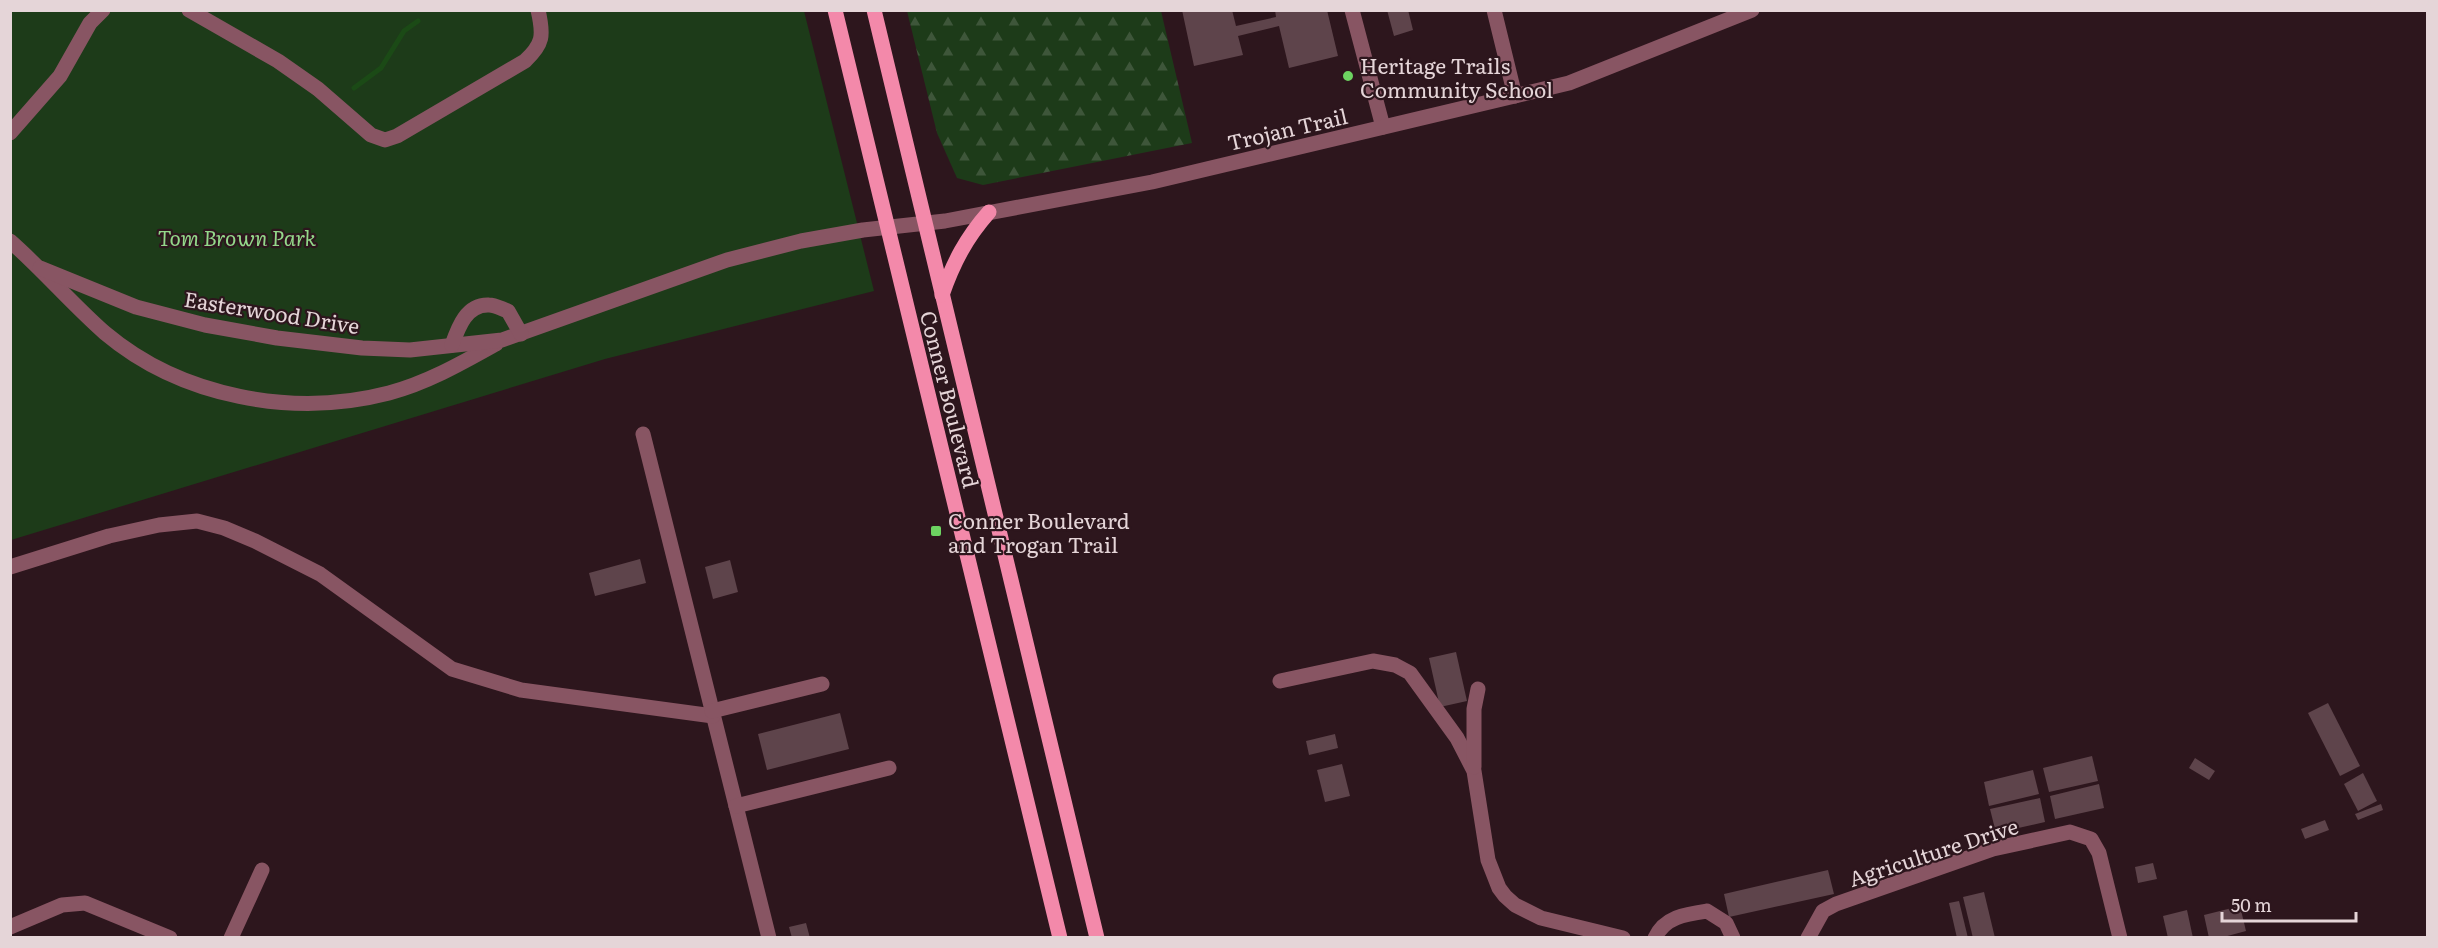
<svg xmlns="http://www.w3.org/2000/svg" width="2438" height="948" viewBox="0 0 2438 948" font-family="Literata,serif">
  <defs>
    <pattern id="forest-firs" width="22" height="20" patternUnits="userSpaceOnUse" patternTransform="scale(1.5)"><rect width="22" height="20" fill="#1d3b19"/><path d="M5 1l3.5 6h-7zM16 11l3.5 6h-7z" fill="#3e563a"/></pattern>
  </defs>
  <rect width="100%" height="100%" fill="#2d161d"/>
  <path fill="url(#forest-firs)" d="M907 11H1161L1192 143 983 185 957 178 937 133Z"/>
  <path fill="#1d3b19" d="M11 11H804L874 291 605 359 11 540Z"/>
  <g fill="none" stroke-linecap="round" stroke-linejoin="round">
    <path stroke="#1b4a16" stroke-width="5" d="M354 88 381 68 404 31 418 21"/>
  </g>
  <g fill="#5e444b">
    <path d="M1182 10H1232L1236 26 1276 17 1275 10H1327L1338 56 1289 68 1279 26 1238 36 1243 55 1194 66Z"/>
    <path d="M1387 10H1408L1413 30 1394 36Z"/>
    <path d="M640 559 646 583 595 596 589 573Z"/>
    <path d="M730 560 738 592 713 599 705 567Z"/>
    <path d="M1456 652 1467 701 1440 707 1429 658Z"/>
    <path d="M2328 703 2360 766 2340 776 2308 713Z"/>
    <path d="M840 713 849 749 767 770 758 734Z"/>
    <path d="M1335 734 1338 748 1309 755 1306 741Z"/>
    <path d="M2092 756 2098 781 2049 792 2043 768Z"/>
    <path d="M2195 758 2215 771 2209 780 2189 768Z"/>
    <path d="M1342 764 1350 796 1325 802 1317 770Z"/>
    <path d="M2033 770 2039 794 1989 806 1984 782Z"/>
    <path d="M2363 773 2377 801 2358 811 2344 784Z"/>
    <path d="M2099 784 2104 808 2055 819 2050 796Z"/>
    <path d="M2040 798 2045 822 1996 833 1990 809Z"/>
    <path d="M2381 804 2383 810 2358 820 2355 814Z"/>
    <path d="M2325 820 2329 830 2305 839 2301 829Z"/>
    <path d="M2153 863 2157 879 2138 883 2135 867Z"/>
    <path d="M1828 870 1834 894 1729 917 1724 894Z"/>
    <path d="M1984 892 1995 938H1973L1963 897Z"/>
    <path d="M1959 901 1968 938H1957L1949 903Z"/>
    <path d="M2240 906 2246 931 2220 938H2209L2204 915Z"/>
    <path d="M2187 910 2193 938H2168L2163 916Z"/>
    <path d="M806 923 810 938H792L789 927Z"/>
  </g>
  <g fill="none" stroke-linecap="round" stroke-linejoin="round">
    <g stroke="#885563" stroke-width="15">
      <path d="M189 10 278 61 318 89 371 135 385 140 397 136 525 61C543 44 544 36 538 10"/>
      <path d="M1352 10 1383 127"/>
      <path d="M1494 10 1515 96"/>
      <path d="M10 133 60 76 90 23 103 10"/>
      <path d="M10 241C43 270 72 304 105 333 181 397 293 418 389 393 427 383 462 363 496 344"/>
      <path d="M40 268 136 307 205 325 277 338 362 348 410 350 502 340 727 260 801 241 863 230 945 221 1152 182 1569 83 1752 10"/>
      <path d="M452 345C458 328 466 304 489 305 495 305 502 309 508 311L521 334"/>
      <path d="M643 434 769 938"/>
      <path d="M10 567 109 536 159 525 197 521 224 528 255 541 320 574 452 669 521 690 713 716"/>
      <path d="M1280 681 1373 661 1395 665 1410 673 1457 738 1474 771 1488 860 1499 888 1505 896 1515 905 1541 918 1623 938"/>
      <path d="M712 711 822 684"/>
      <path d="M1474 767V709L1478 689"/>
      <path d="M736 806 889 768"/>
      <path d="M10 927 62 905 85 903 170 938"/>
      <path d="M231 938 262 870"/>
      <path d="M1655 938C1664 917 1686 914 1707 911L1726 923 1733 938"/>
      <path d="M1808 938 1823 911 1836 904 1993 849 2070 832 2091 839 2099 853 2120 938"/>
    </g>
    <g stroke="#f389aa" stroke-width="15">
      <path d="M835 10 1060 938"/>
      <path d="M874 10 1097 938"/>
      <path d="M942 295C953 263 966 238 989 212"/>
    </g>
  </g>
  <g fill="#6dd361" stroke="#2d161d" stroke-width="2">
    <circle cx="1348" cy="76" r="6"/>
    <rect x="930" y="525" width="12" height="12" rx="3"/>
  </g>
  <g text-anchor="middle" dominant-baseline="central" stroke-width="4.5" stroke-linejoin="round" paint-order="stroke">
    <g font-size="21" fill="#e5d5d8" stroke="#2d161d" text-anchor="start">
      <text x="1360" y="64">Heritage Trails<tspan x="1360" dy="24">Community School</tspan></text>
      <text x="948" y="519">Conner Boulevard<tspan x="948" dy="24">and Trogan Trail</tspan></text>
    </g>
    <g font-size="21" fill="#e5d5d8" stroke="#2d161d">
      <text transform="translate(1287 128) rotate(-13)">Trojan Trail</text>
      <text transform="translate(272 311) rotate(9)">Easterwood Drive</text>
      <text transform="translate(951 399) rotate(76)">Conner Boulevard</text>
      <text transform="translate(1933 851) rotate(-18)">Agriculture Drive</text>
    </g>
    <g font-size="21" font-style="italic" fill="#93d88a" stroke="#2d161d">
      <text x="237" y="236">Tom Brown Park</text>
    </g>
  </g>
  <rect width="2438" height="948" fill="none" stroke="#e5d5d8" stroke-width="24"/>
  <path d="M2222 912v9h134v-9" fill="none" stroke="#e5d5d8" stroke-width="3"/>
  <text x="2231" y="912" font-size="18" fill="#e5d5d8" stroke="#2d161d" stroke-width="4.5" paint-order="stroke">50 m</text>
</svg>
